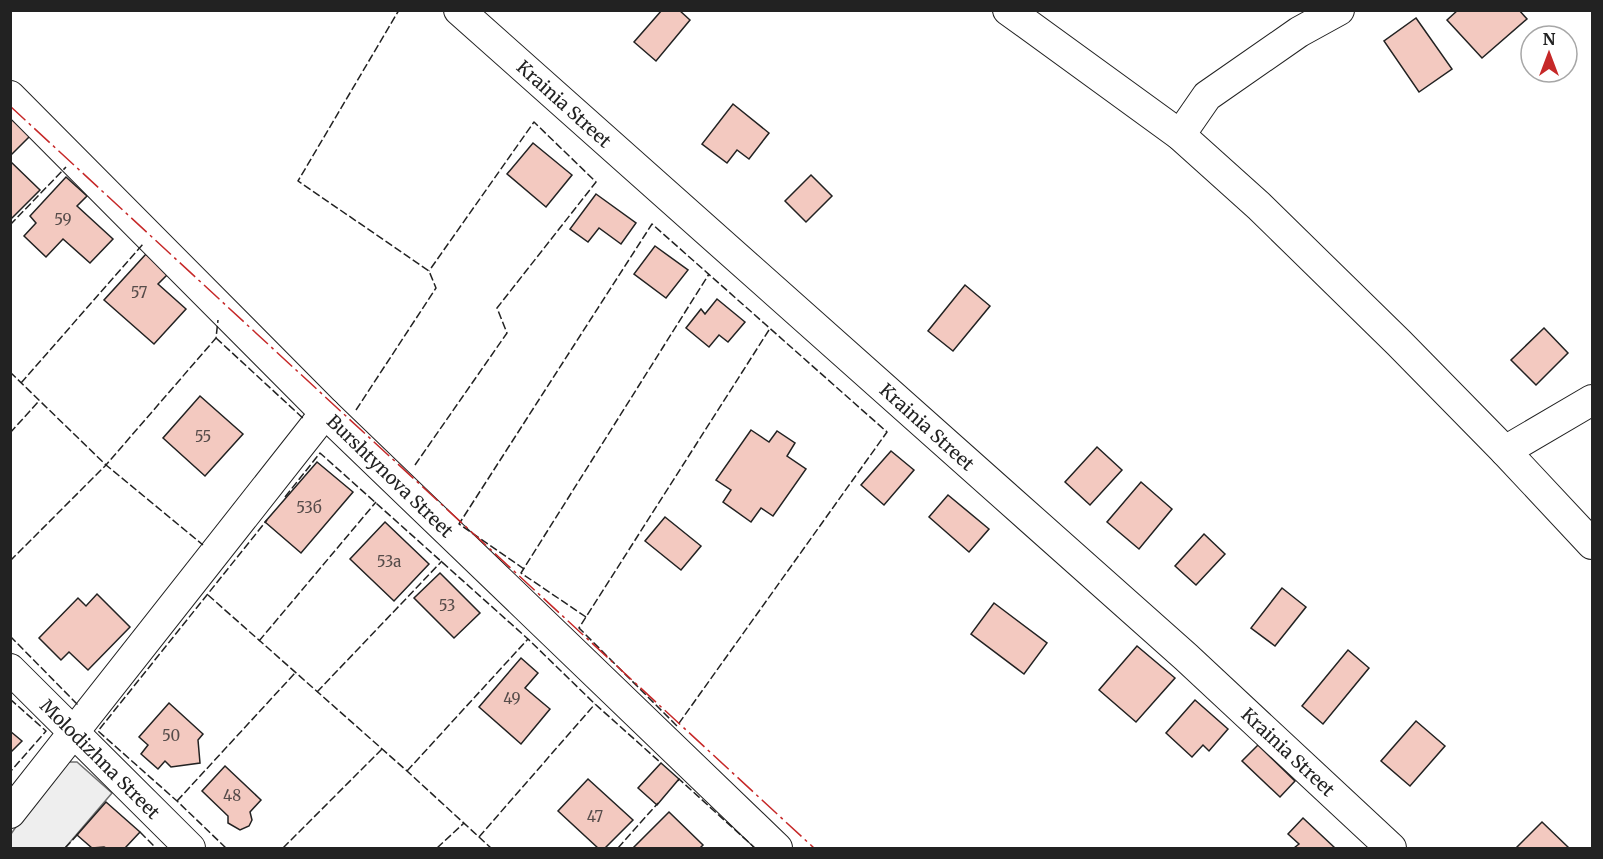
<svg xmlns="http://www.w3.org/2000/svg" width="1603" height="859" viewBox="0 0 1603 859" font-family="Merriweather,serif">
  <rect width="100%" height="100%" fill="#fff"/>
  <path fill="#eee" stroke="#6f6f6f" stroke-width="1.5" d="M64 762H77L112 793 65 848H11V834L49 779Z"/>
  <g fill="#f3c9c0" stroke="#222" stroke-width="1.5">
    <path d="M662 10H679L690 20 656 61 634 42Z"/>
    <path d="M1458 10H1519L1527 19 1482 58 1447 20Z"/>
    <path d="M1416 18 1452 69 1419 92 1384 41Z"/>
    <path d="M733 104 769 133 749 159 737 150 727 163 702 144Z"/>
    <path d="M10 118 30 136 10 156Z"/>
    <path d="M533 143 572 175 546 207 507 174Z"/>
    <path d="M10 161 40 190 10 220Z"/>
    <path d="M811 175 832 196 806 222 785 201Z"/>
    <path d="M66 177 87 196 77 206 113 239 90 263 63 239 46 257 24 236 36 223 30 216Z"/>
    <path d="M596 194 636 223 621 244 599 228 588 242 570 229Z"/>
    <path d="M655 246 688 270 666 298 634 274Z"/>
    <path d="M146 254 168 274 158 284 186 309 154 344 104 300Z"/>
    <path d="M965 285 990 306 953 351 928 331Z"/>
    <path d="M717 299 745 322 728 342 719 335 709 347 686 328 701 309 705 314Z"/>
    <path d="M1544 328 1568 353 1536 385 1511 360Z"/>
    <path d="M200 396 243 434 205 476 163 438Z"/>
    <path d="M751 430 769 442 777 431 795 443 787 456 806 469 773 516 761 508 751 522 723 502 731 490 716 480Z"/>
    <path d="M1097 447 1122 470 1090 505 1065 482Z"/>
    <path d="M891 451 914 470 884 505 861 485Z"/>
    <path d="M317 462 353 492 301 553 265 522Z"/>
    <path d="M1141 482 1172 509 1139 549 1107 522Z"/>
    <path d="M948 495 989 529 969 552 929 517Z"/>
    <path d="M665 517 701 546 681 570 645 541Z"/>
    <path d="M385 522 429 564 394 601 350 559Z"/>
    <path d="M1204 534 1225 554 1196 585 1175 566Z"/>
    <path d="M440 573 480 613 454 638 414 598Z"/>
    <path d="M1282 588 1306 607 1275 646 1251 628Z"/>
    <path d="M97 594 130 627 88 670 69 652 61 660 39 638 78 598 86 606Z"/>
    <path d="M994 603 1047 643 1024 674 971 634Z"/>
    <path d="M1137 646 1175 678 1136 722 1099 690Z"/>
    <path d="M1348 650 1369 668 1323 724 1302 706Z"/>
    <path d="M521 658 538 673 525 688 550 709 521 744 479 707Z"/>
    <path d="M1195 700 1228 729 1209 751 1203 745 1192 757 1166 733Z"/>
    <path d="M169 703 203 734 198 740 200 763 171 767 165 761 158 769 141 754 148 745 139 737Z"/>
    <path d="M1416 721 1445 746 1410 786 1381 761Z"/>
    <path d="M10 731 22 741 10 753Z"/>
    <path d="M1258 745 1295 781 1280 797 1242 761Z"/>
    <path d="M661 763 679 779 657 805 638 788Z"/>
    <path d="M225 766 261 800 250 812 252 820 249 826 240 830 228 823V816L202 791Z"/>
    <path d="M588 779 633 820 605 848H598L558 811Z"/>
    <path d="M106 802 140 832 125 848H106L104 847 92 848 77 835Z"/>
    <path d="M669 812 703 845 700 848H633Z"/>
    <path d="M1303 818 1335 848H1294L1299 844 1288 834Z"/>
    <path d="M1542 822 1569 848H1516Z"/>
  </g>
  <g fill="none" stroke-linecap="round" stroke-linejoin="round">
    <defs>
      <g id="minor">
        <path d="M459 10 1186 657 1391 848"/>
        <path d="M1008 10 1180 135 1259 206 1399 343 1505 451 1592 544"/>
        <path d="M10 96 325 413 777 848"/>
        <path d="M1180 135 1207 96 1299 32 1339 10"/>
        <path d="M1505 451 1592 400"/>
        <path d="M10 669 190 848"/>
        <path d="M10 813 325 413"/>
      </g>
    </defs>
    <use href="#minor" stroke="#222" stroke-width="32"/>
    <use href="#minor" stroke="#fff" stroke-width="30"/>
    <g stroke="#222" stroke-width="1.5" stroke-dasharray="8 3" stroke-linecap="butt">
      <path d="M10 225 66 167"/>
      <path d="M216 338 305 420"/>
      <path d="M10 372 106 465 203 545"/>
      <path d="M21 383 143 244"/>
      <path d="M356 410 436 288 429 271 298 181 399 10"/>
      <path d="M10 433 39 401"/>
      <path d="M415 465 507 333 497 308 596 182 534 122 429 271"/>
      <path d="M285 497 320 453 528 639 595 704 661 763"/>
      <path d="M10 561 106 465 216 338 218 320"/>
      <path d="M524 569 459 524 652 224 887 432 677 726 579 628 769 330"/>
      <path d="M208 595 407 771 491 848"/>
      <path d="M586 617 521 573 709 274"/>
      <path d="M10 636 77 704 79 701"/>
      <path d="M259 641 376 502"/>
      <path d="M317 692 442 561"/>
      <path d="M10 699 46 731 10 772"/>
      <path d="M407 771 528 639"/>
      <path d="M678 781 679 779 755 848"/>
      <path d="M177 801 295 673"/>
      <path d="M140 832 156 848"/>
      <path d="M479 837 595 704"/>
      <path d="M65 848 79 833"/>
      <path d="M226 848 177 801 98 731 267 520"/>
      <path d="M283 848 382 749"/>
      <path d="M437 848 464 823"/>
      <path d="M618 848 658 803"/>
    </g>
    <path stroke="#c62828" stroke-width="1.5" stroke-dasharray="21 4.5 3 4.5" stroke-linecap="butt" d="M10 106 814 848"/>
  </g>
  <g text-anchor="middle" dominant-baseline="central" stroke-width="4.5" stroke-linejoin="round" paint-order="stroke">
    <g font-size="15" fill="#564c4a">
      <text x="63" y="219">59</text>
      <text x="139" y="292">57</text>
      <text x="203" y="436">55</text>
      <text x="309" y="507">53б</text>
      <text x="389" y="561">53а</text>
      <text x="447" y="605">53</text>
      <text x="512" y="698">49</text>
      <text x="171" y="735">50</text>
      <text x="232" y="795">48</text>
      <text x="595" y="816">47</text>
    </g>
    <g font-size="18" fill="#222" stroke="#fff">
      <text transform="translate(564 104) rotate(42)">Krainia Street</text>
      <text transform="translate(927 427) rotate(42)">Krainia Street</text>
      <text transform="translate(390 476) rotate(44)">Burshtynova Street</text>
      <text transform="translate(1288 752) rotate(43)">Krainia Street</text>
      <text transform="translate(100 759) rotate(45)">Molodizhna Street</text>
    </g>
  </g>
  <rect width="1603" height="859" fill="none" stroke="#222222" stroke-width="24"/>
  <g transform="translate(1549 54)"><circle r="28" fill="#ffffff" stroke="#a7a7a7" stroke-width="1.5"/>
  <path d="M0-4.5L10 22L0 15L-10 22Z" fill="#c62828"/>
  <text y="-9" font-size="16" font-weight="bold" text-anchor="middle" fill="#222222">N</text>
  </g>
</svg>
